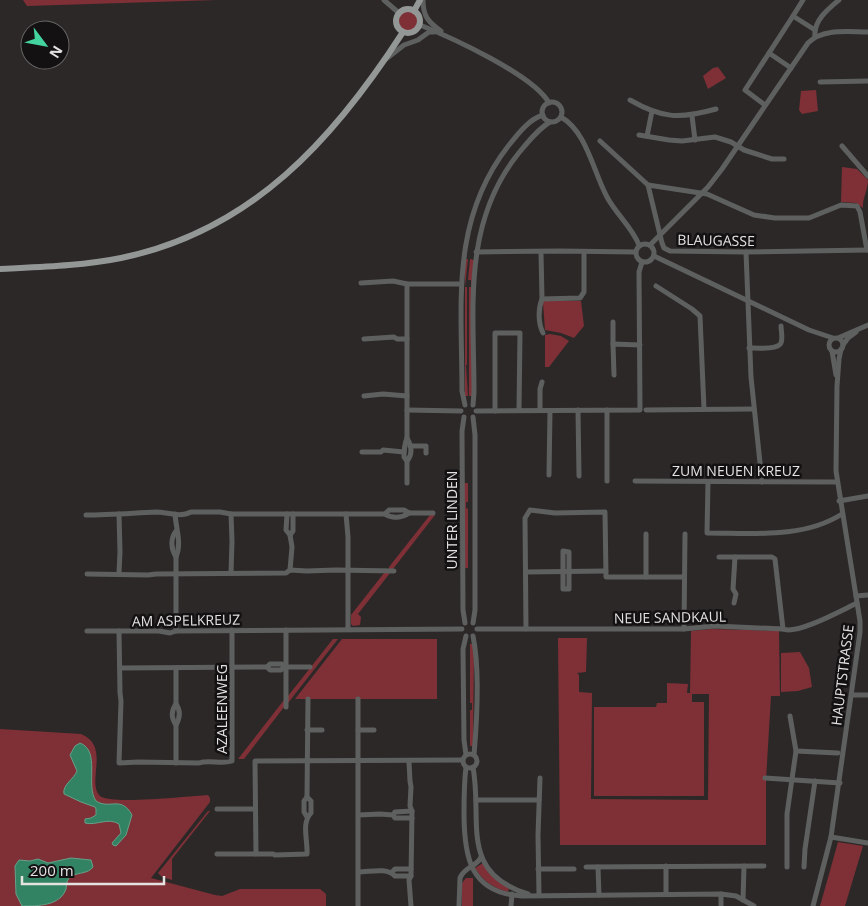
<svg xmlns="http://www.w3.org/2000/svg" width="868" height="906" viewBox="0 0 868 906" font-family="'Open Sans',sans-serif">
  <rect width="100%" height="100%" fill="#2c2828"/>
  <g fill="#7e3036">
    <path d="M23 0H217L27 6Z"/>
    <circle cx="408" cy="21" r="10"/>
    <path d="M718 67 726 78 708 89 703 76 713 68Z"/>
    <path d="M816 90 818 111 802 114 799 110 801 91Z"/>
    <path d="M842 167 857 169 868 180C868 190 862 199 863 208L856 203 841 202Z"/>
    <path d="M465 259H468L465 287H467V365H466L468 396H465Z"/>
    <path d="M470 259 474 260 472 396H469V287H471V280H468Z"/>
    <path d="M544 301H581L584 326 574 338 561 333 545 330 543 303Z"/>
    <path d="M550 334 561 336 569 341 549 367H545V335Z"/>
    <path d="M464 483H468V502H466V508L468 509V568H464Z"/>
    <path d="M430 515H435L393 569H389V567Z"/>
    <path d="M384 573H390L358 614 361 617 360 625 353 626 351 624V615Z"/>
    <path d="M711 629 779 631 780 696H771L766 780V845H560L558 638H587L586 672 577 673 579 675V692L592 693 591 799 708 800 709 694H692V702H704V796H594V707H656L657 703H667V683L688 684 687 693H690L691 631Z"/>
    <path d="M333 639H338L288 703V696Z"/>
    <path d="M342 639H437V699H295Z"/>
    <path d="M470 644H473L474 651 473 746H470V710H472V703H470Z"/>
    <path d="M800 652 809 668 812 687 798 691 781 692V653Z"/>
    <path d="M284 700V707L244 759H238Z"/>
    <path d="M0 729 81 734C111 746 86 782 100 796 110 805 191 796 208 795L210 798V802L151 878 215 895 222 896 240 889H320L326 894V906H0Z"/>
    <path d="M208 811H210L172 859V880L162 877 158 873Z"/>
    <path d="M838 842 863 846 845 906H820Z"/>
    <path d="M483 863 509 889 508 892C493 888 483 881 475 868Z"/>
    <path d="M466 878H473V906H462V883Z"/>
  </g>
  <g fill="#318363" stroke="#67a089">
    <path d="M80 743C101 751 85 785 96 801 110 810 121 795 132 815L126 835 116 846 113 845 112 843 121 833 119 824C108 817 96 826 85 823V819L91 818 96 815V809L95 807 81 802 64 794C62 785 74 779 77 771L70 755 75 746Z"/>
    <path d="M71 858 91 860 93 867C88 874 79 872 72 876 66 879 67 884 66 889 60 906 38 906 22 906L16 894 15 866 19 860 30 861 38 859 48 863Z"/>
  </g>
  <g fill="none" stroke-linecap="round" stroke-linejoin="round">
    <g stroke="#5e605f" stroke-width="5">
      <path d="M384 0 399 13"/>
      <path d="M423 0C423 16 428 22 441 31"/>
      <path d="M803 0 793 16 815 30"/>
      <path d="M420 25C450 37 534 75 549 103"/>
      <path d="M815 37C813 21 828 9 839 0"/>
      <path d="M769 53 791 68"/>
      <path d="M386 59 404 45 418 40 429 32H434"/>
      <path d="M820 82 868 81"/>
      <path d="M630 100C663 119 680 119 716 109"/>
      <circle cx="552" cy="112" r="10"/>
      <path d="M765 105 745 90 793 16"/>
      <path d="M692 116 695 140"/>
      <path d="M561 117C587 132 593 171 607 197 616 214 632 227 639 245"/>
      <path d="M639 135 669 140 682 141 715 137 731 142 744 150 772 159H784"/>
      <path d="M647 136 652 111"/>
      <path d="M600 141 648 185 662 243 664 248 670 251 745 252 868 250"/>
      <path d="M842 146 868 176"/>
      <path d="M648 185 707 194 754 215 775 218H809L841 205 857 206 860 212 867 250"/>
      <circle cx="645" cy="253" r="9"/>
      <path d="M650 245 708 187 722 169 808 43C823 28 848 32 868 32"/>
      <path d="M476 252 559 251 636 252"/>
      <path d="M541 252 542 299C538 309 538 323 543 333"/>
      <path d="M746 252 751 377 762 482"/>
      <path d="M654 256 809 330 833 338"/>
      <path d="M361 283 393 281 407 284H461"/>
      <path d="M407 284V438C404 445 404 450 404 457L407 461V483"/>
      <path d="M656 286 692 309 700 316 704 409"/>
      <path d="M542 299 580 298 584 292V252"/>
      <path d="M613 322V344"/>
      <path d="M838 338 868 325"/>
      <circle cx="836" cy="345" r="7"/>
      <path d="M364 339 394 337 397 339H407"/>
      <path d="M843 345 848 338 856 332"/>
      <path d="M749 348C756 348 778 350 781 343 783 338 781 330 781 326"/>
      <path d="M832 351 836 375"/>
      <path d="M614 375 613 344 640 345"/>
      <path d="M364 396 383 394 407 396"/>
      <path d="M465 405 462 391C462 303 450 220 509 145 518 134 529 119 543 115"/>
      <path d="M473 405 474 392C474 309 462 224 518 154 527 143 537 130 550 122"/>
      <path d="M407 410 461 411"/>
      <path d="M540 410V389L542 382"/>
      <path d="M578 410 579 476"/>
      <path d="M646 410 754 409"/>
      <path d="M476 411 640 410 639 272 642 262"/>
      <path d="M495 411V333H520L519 410"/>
      <path d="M464 417 462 431 463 610 465 623"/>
      <path d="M473 417 475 435V610L473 623"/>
      <path d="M407 438C411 445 413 454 407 461"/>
      <path d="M410 446H426V453"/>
      <path d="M362 452H381L383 450 404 452"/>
      <path d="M549 475 550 411"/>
      <path d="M607 481V410"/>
      <path d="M635 481 836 482"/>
      <path d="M708 482 707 533C751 533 803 539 842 514"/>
      <path d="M839 501 868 496"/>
      <path d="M119 514 120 552 119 573"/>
      <path d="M175 514C176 529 182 543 176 557V631"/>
      <path d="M231 514H385L389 510H404L409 513H433"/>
      <path d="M287 514 286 530 290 535 292 547 290 570"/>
      <path d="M346 514 348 537V629"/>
      <path d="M385 514C392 519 402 518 409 513"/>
      <path d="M86 515C110 515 133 513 156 512 167 512 180 518 191 512H220L231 514 232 541 231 573"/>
      <path d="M176 531C170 539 171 549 176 557"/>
      <path d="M646 534V577"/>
      <path d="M290 535 293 531V514"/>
      <path d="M563 551 569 552V589H563Z"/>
      <path d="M719 557H772L775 559 783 629"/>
      <path d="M526 572 606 571"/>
      <path d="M87 574 148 575 156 574 286 573 290 570 307 571 336 570 394 571"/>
      <path d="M856 596 868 595"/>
      <path d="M734 603 736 594 733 589 735 557"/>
      <path d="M477 629H684L714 626 783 629C797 635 842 610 857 603"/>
      <path d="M526 629 525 518 530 510 555 513 605 512 606 577H684"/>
      <path d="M684 629 685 534"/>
      <path d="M286 630V707"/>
      <path d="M87 631H159L170 633 176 631 462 629"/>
      <path d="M119 631 120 693 121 701 119 763 138 762 199 763C210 759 221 765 232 761V630"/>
      <path d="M466 636 463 649 464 740 466 755"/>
      <path d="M473 636C480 670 477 720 474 755"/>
      <path d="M267 667 270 670H281L284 667"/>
      <path d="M120 668 267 667 270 664H282L284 667H310"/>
      <path d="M176 668V704C181 711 180 718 176 725V763"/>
      <path d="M852 695H868"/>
      <path d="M358 699V906"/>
      <path d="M176 704C171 711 171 718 176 725"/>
      <path d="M307 730H322"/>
      <path d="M358 730H374"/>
      <path d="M796 751 838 753"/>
      <circle cx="470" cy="761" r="7"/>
      <path d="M409 762 410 781 411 787 410 806 412 811 411 876 409 880 411 906"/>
      <path d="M466 767C464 783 464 798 464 813 464 857 470 893 522 896L721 894 736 896 754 906"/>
      <path d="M473 767C483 821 458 872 528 894"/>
      <path d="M765 778 840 783"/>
      <path d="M307 797 304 801V812L307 817"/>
      <path d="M476 800H539"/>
      <path d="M217 809H255"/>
      <path d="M359 815 380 814 393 815 395 818H412"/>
      <path d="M393 815 395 812 412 811"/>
      <path d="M831 837 868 843"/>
      <path d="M217 854H273L275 855 307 854C308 841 301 823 311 813V801L307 797 308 699"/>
      <path d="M256 854 255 761 462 760"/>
      <path d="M666 866V894"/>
      <path d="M586 867 764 866"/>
      <path d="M598 867 599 895"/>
      <path d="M787 867V814L796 751 790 716"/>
      <path d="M804 867 805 849 815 781"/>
      <path d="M538 869H574"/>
      <path d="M359 872C370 872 387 867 395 876H411"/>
      <path d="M392 872 395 869H411"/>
      <path d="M721 894V906"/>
      <path d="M539 895 538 835 540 778"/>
      <path d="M743 900 744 866"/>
      <path d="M459 906 460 878C465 866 477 867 481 857"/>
      <path d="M511 906 512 894"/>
      <path d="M813 906 831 837 860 632V621L836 471 837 386 839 359 841 349"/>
    </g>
    <g stroke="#939795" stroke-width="6">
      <circle cx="408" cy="21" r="12"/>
      <path d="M414 11 420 0"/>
      <path d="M0 269C40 267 82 266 121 258 252 231 334 139 403 32"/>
    </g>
  </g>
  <g text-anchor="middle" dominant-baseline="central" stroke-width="5" stroke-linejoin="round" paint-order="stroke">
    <g font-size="14" fill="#e5e2e2" stroke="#131111">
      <text transform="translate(716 240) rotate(1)">BLAUGASSE</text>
      <text x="736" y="470">ZUM NEUEN KREUZ</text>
      <text transform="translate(451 520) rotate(-90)">UNTER LINDEN</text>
      <text transform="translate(670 617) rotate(-1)">NEUE SANDKAUL</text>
      <text transform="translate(186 620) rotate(-1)">AM ASPELKREUZ</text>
      <text transform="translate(842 675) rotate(-83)">HAUPTSTRASSE</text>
      <text transform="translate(221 709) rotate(-90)">AZALEENWEG</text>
    </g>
  </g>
  <g transform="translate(45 45) rotate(122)"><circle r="24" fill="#131111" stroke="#676565"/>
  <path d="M0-4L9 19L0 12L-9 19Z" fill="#44d49f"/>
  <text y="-8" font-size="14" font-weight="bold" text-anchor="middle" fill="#e5e2e2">N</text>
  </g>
  <path d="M22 876v8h142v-8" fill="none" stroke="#e5e2e2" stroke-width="2.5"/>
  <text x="30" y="876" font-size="15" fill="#e5e2e2" stroke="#131111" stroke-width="4" paint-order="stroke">200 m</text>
</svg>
